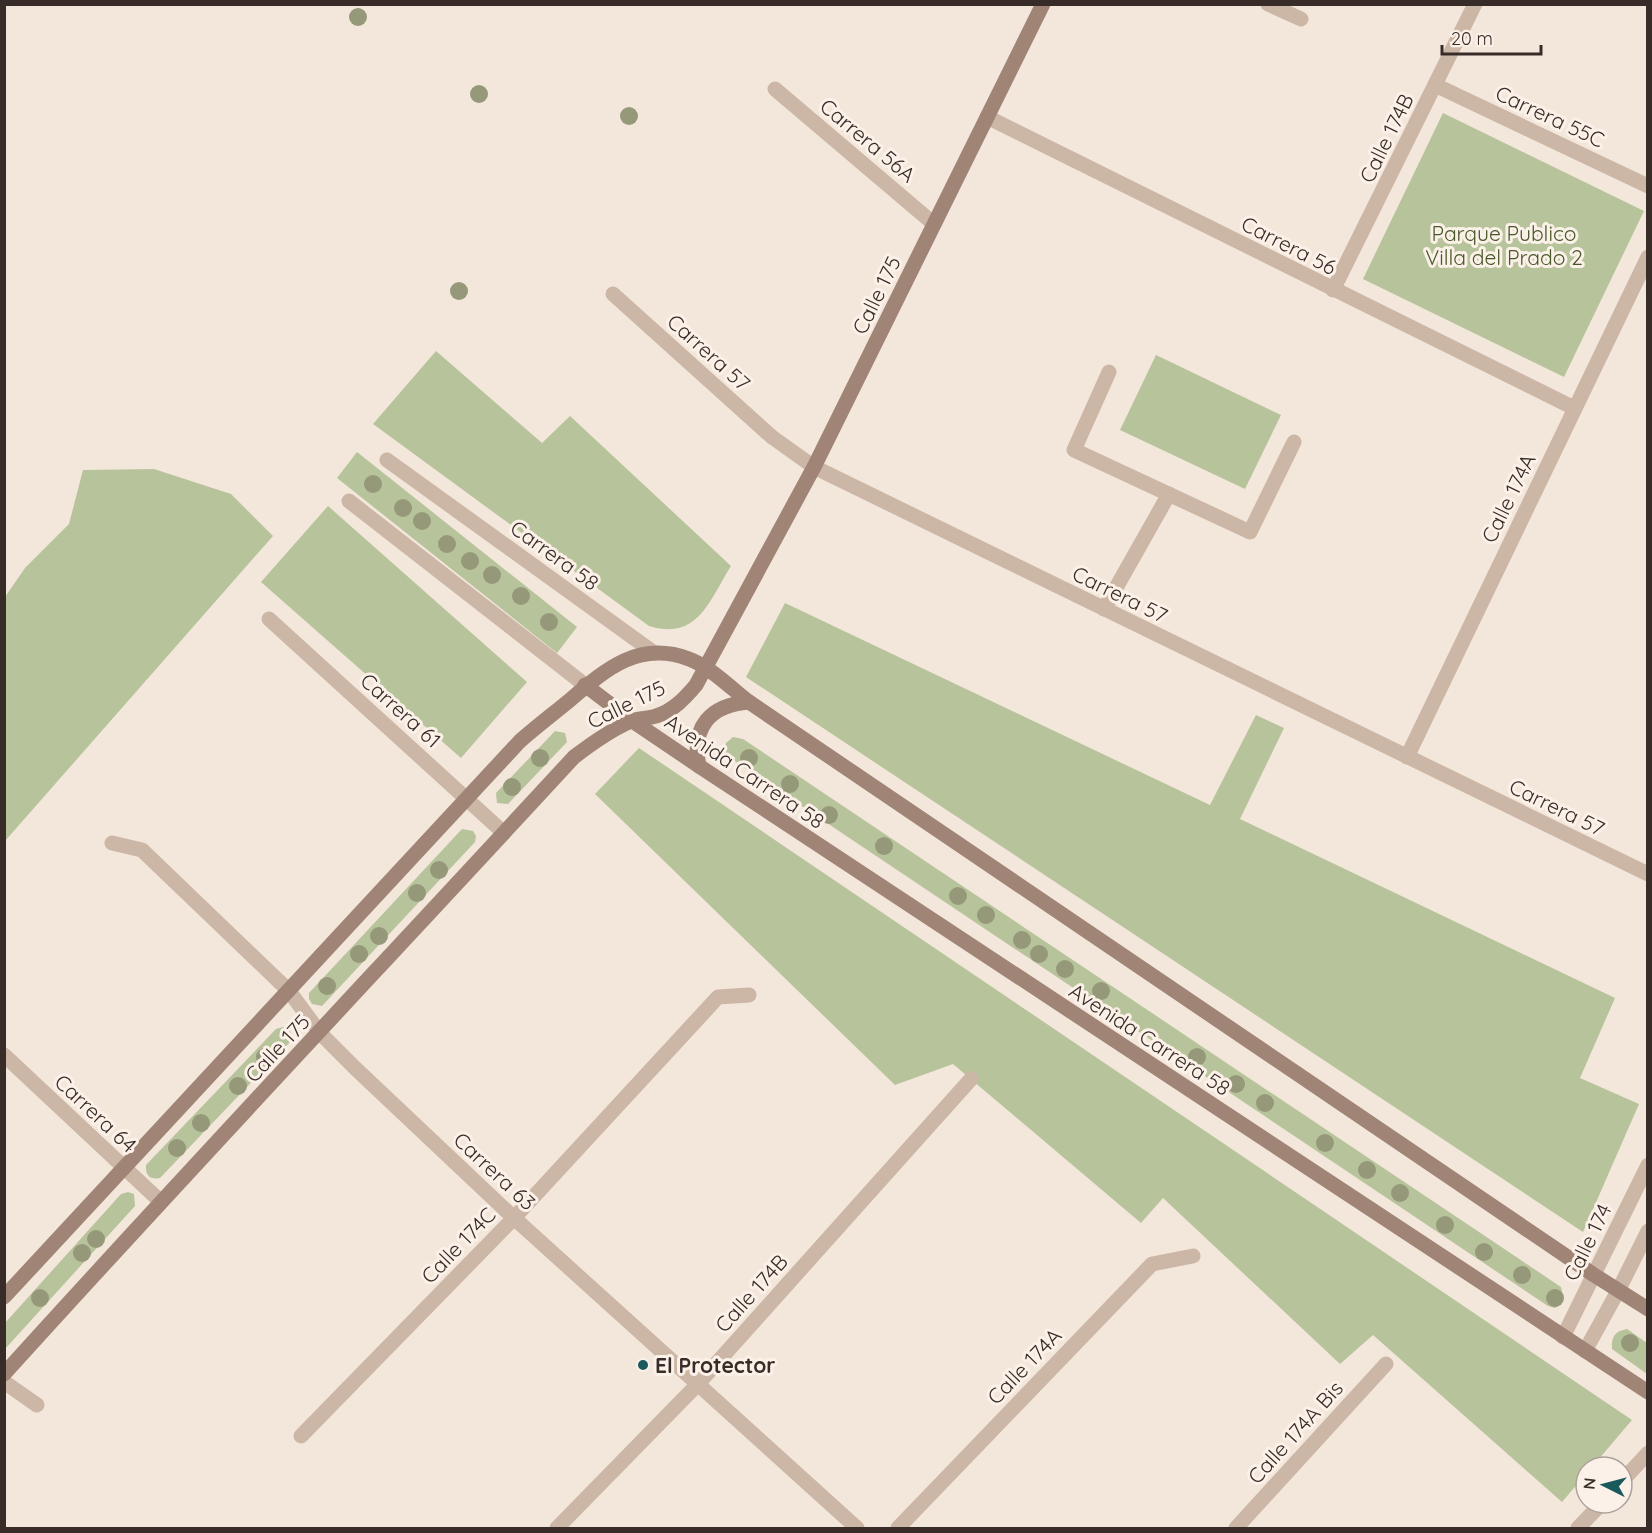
<svg xmlns="http://www.w3.org/2000/svg" width="1652" height="1533" viewBox="0 0 1652 1533" font-family="Quicksand,sans-serif">
  <rect width="100%" height="100%" fill="#f3e7db"/>
  <g fill="#b7c39a">
    <path d="M1443 113 1644 211 1564 377 1363 279Z"/>
    <path d="M436 351 542 443 570 416 731 566C709 601 698 641 649 626L373 424Z"/>
    <path d="M1156 355 1281 415 1245 489 1120 430Z"/>
    <path d="M357 452 577 627 557 653 337 478Z"/>
    <path d="M154 469 231 494 273 536 5 841V597L25 568 69 524 83 470Z"/>
    <path d="M328 506 527 682 461 758 261 582Z"/>
    <path d="M785 603 1210 805 1256 715 1284 728 1240 819 1615 998 1580 1078 1639 1104 1583 1232 746 677Z"/>
    <path d="M555 731 565 733 567 742 508 804 497 803 496 793Z"/>
    <path d="M733 737 743 739 1561 1287 1563 1296 1561 1304 1555 1308 1548 1306 730 758 724 751 726 743Z"/>
    <path d="M639 748 1632 1420 1592 1467H1586V1474L1562 1502 1373 1335 1340 1364 1163 1198 1141 1223 953 1064 895 1085 595 794Z"/>
    <path d="M462 829 473 831 476 836 475 842 322 1006 312 1004 309 999V993Z"/>
    <path d="M283 1027 289 1029 292 1036 290 1042 160 1178C150 1180 145 1175 146 1165L276 1029Z"/>
    <path d="M128 1192 134 1194 135 1206 5 1349V1323L121 1194Z"/>
    <path d="M1627 1329 1647 1343V1374L1612 1349C1611 1337 1615 1331 1627 1329Z"/>
  </g>
  <g fill="none" stroke-linecap="round" stroke-linejoin="round">
    <g stroke="#ccb6a6" stroke-width="15">
      <path d="M1268 4 1301 19"/>
      <path d="M1109 372 1074 450 1250 532 1294 442"/>
      <path d="M1104 609 1169 494"/>
    </g>
    <g stroke="#ccb6a6" stroke-width="15">
      <path d="M1435 85 1648 186"/>
      <path d="M775 89 934 224"/>
      <path d="M987 117 1574 408"/>
      <path d="M1333 290 1475 4"/>
      <path d="M613 294 772 437 814 467 1648 874"/>
      <path d="M387 460 653 652"/>
      <path d="M349 501 585 685"/>
      <path d="M269 619 504 833"/>
      <path d="M1407 757 1648 257"/>
      <path d="M112 843 142 850 289 991 320 1033 355 1068 514 1218 857 1528"/>
      <path d="M4 1055 160 1201"/>
      <path d="M1563 1337 1648 1165"/>
      <path d="M1585 1351 1618 1291 1648 1231"/>
      <path d="M4 1382 37 1405"/>
      <path d="M301 1436 514 1218 718 997 749 995"/>
      <path d="M1622 1481 1648 1453"/>
      <path d="M557 1528 697 1385 971 1079"/>
      <path d="M898 1528 1152 1264 1193 1256"/>
      <path d="M1236 1528 1386 1364"/>
      <path d="M1578 1528 1602 1503"/>
    </g>
    <g stroke="#a08577" stroke-width="15">
      <path d="M585 685 631 720 699 766 1648 1392"/>
      <path d="M699 766C691 727 710 705 749 702"/>
      <path d="M4 1297 520 741C536 727 553 714 570 700 606 669 639 640 689 659 709 666 732 689 749 702L1594 1275 1648 1309"/>
      <path d="M4 1374C192 1166 384 963 574 757 591 744 609 731 629 722 637 718 647 719 656 716 673 711 685 698 696 685L814 467 1043 4"/>
    </g>
  </g>
  <g fill="#96987a">
    <circle cx="358" cy="17" r="9"/>
    <circle cx="479" cy="94" r="9"/>
    <circle cx="629" cy="116" r="9"/>
    <circle cx="459" cy="291" r="9"/>
    <circle cx="373" cy="484" r="9"/>
    <circle cx="403" cy="508" r="9"/>
    <circle cx="422" cy="521" r="9"/>
    <circle cx="447" cy="544" r="9"/>
    <circle cx="470" cy="561" r="9"/>
    <circle cx="492" cy="575" r="9"/>
    <circle cx="521" cy="596" r="9"/>
    <circle cx="549" cy="622" r="9"/>
    <circle cx="540" cy="758" r="9"/>
    <circle cx="749" cy="758" r="9"/>
    <circle cx="790" cy="784" r="9"/>
    <circle cx="512" cy="787" r="9"/>
    <circle cx="829" cy="815" r="9"/>
    <circle cx="884" cy="846" r="9"/>
    <circle cx="439" cy="870" r="9"/>
    <circle cx="417" cy="893" r="9"/>
    <circle cx="958" cy="896" r="9"/>
    <circle cx="986" cy="915" r="9"/>
    <circle cx="379" cy="936" r="9"/>
    <circle cx="1022" cy="940" r="9"/>
    <circle cx="359" cy="954" r="9"/>
    <circle cx="1039" cy="954" r="9"/>
    <circle cx="1065" cy="969" r="9"/>
    <circle cx="327" cy="986" r="9"/>
    <circle cx="1101" cy="991" r="9"/>
    <circle cx="265" cy="1057" r="9"/>
    <circle cx="1197" cy="1057" r="9"/>
    <circle cx="1236" cy="1084" r="9"/>
    <circle cx="238" cy="1086" r="9"/>
    <circle cx="1265" cy="1103" r="9"/>
    <circle cx="201" cy="1123" r="9"/>
    <circle cx="1325" cy="1143" r="9"/>
    <circle cx="177" cy="1148" r="9"/>
    <circle cx="1367" cy="1170" r="9"/>
    <circle cx="1400" cy="1193" r="9"/>
    <circle cx="1445" cy="1225" r="9"/>
    <circle cx="96" cy="1239" r="9"/>
    <circle cx="1484" cy="1252" r="9"/>
    <circle cx="82" cy="1253" r="9"/>
    <circle cx="1522" cy="1275" r="9"/>
    <circle cx="40" cy="1298" r="9"/>
    <circle cx="1555" cy="1298" r="9"/>
    <circle cx="1630" cy="1343" r="9"/>
  </g>
  <circle fill="#1a5a5c" stroke="#fbf1e8" stroke-width="2" cx="643" cy="1365" r="6"/>
  <g text-anchor="middle" dominant-baseline="central" stroke-width="6" stroke-linejoin="round" paint-order="stroke">
    <g font-size="21" fill="#382c28" stroke="#fbf1e8">
      <text transform="translate(1550 116) rotate(25)">Carrera 55C</text>
      <text transform="translate(1386 138) rotate(-64)">Calle 174B</text>
      <text transform="translate(868 140) rotate(40)">Carrera 56A</text>
      <text transform="translate(1289 245) rotate(27)">Carrera 56</text>
      <text transform="translate(876 295) rotate(-64)">Calle 175</text>
      <text transform="translate(709 352) rotate(42)">Carrera 57</text>
      <text transform="translate(1508 498) rotate(-64)">Calle 174A</text>
      <text transform="translate(555 555) rotate(36)">Carrera 58</text>
      <text transform="translate(1120 594) rotate(26)">Carrera 57</text>
      <text transform="translate(626 704) rotate(-26)">Calle 175</text>
      <text transform="translate(401 710) rotate(42)">Carrera 61</text>
      <text transform="translate(745 771) rotate(34)">Avenida Carrera 58</text>
      <text transform="translate(1557 807) rotate(26)">Carrera 57</text>
      <text transform="translate(1150 1039) rotate(33)">Avenida Carrera 58</text>
      <text transform="translate(277 1048) rotate(-47)">Calle 175</text>
      <text transform="translate(96 1113) rotate(43)">Carrera 64</text>
      <text transform="translate(495 1171) rotate(43)">Carrera 63</text>
      <text transform="translate(1587 1242) rotate(-64)">Calle 174</text>
      <text transform="translate(458 1245) rotate(-46)">Calle 174C</text>
      <text transform="translate(751 1293) rotate(-48)">Calle 174B</text>
      <text transform="translate(1024 1366) rotate(-46)">Calle 174A</text>
      <text transform="translate(1295 1432) rotate(-48)">Calle 174A Bis</text>
    </g>
    <g font-size="21" fill="#49582a" stroke="#fbf1e8">
      <text x="1504" y="233">Parque Publico<tspan x="1504" dy="24">Villa del Prado 2</tspan></text>
    </g>
    <g font-size="21" font-weight="bold" fill="#382c28" stroke="#fbf1e8" text-anchor="start">
      <text x="655" y="1365">El Protector</text>
    </g>
  </g>
  <rect width="1652" height="1533" fill="none" stroke="#382c28" stroke-width="12"/>
  <g transform="translate(1604 1485) rotate(276)"><circle r="28" fill="#fbf1e8" stroke="#ada29b" stroke-width="1.5"/>
  <path d="M0-4.5L10 22L0 15L-10 22Z" fill="#1a5a5c"/>
  <text y="-9" font-size="16" font-weight="bold" text-anchor="middle" fill="#382c28">N</text>
  </g>
  <path d="M1442 45v9h99v-9" fill="none" stroke="#382c28" stroke-width="3"/>
  <text x="1451" y="45" font-size="18" fill="#382c28" stroke="#fbf1e8" stroke-width="4.5" paint-order="stroke">20 m</text>
</svg>
